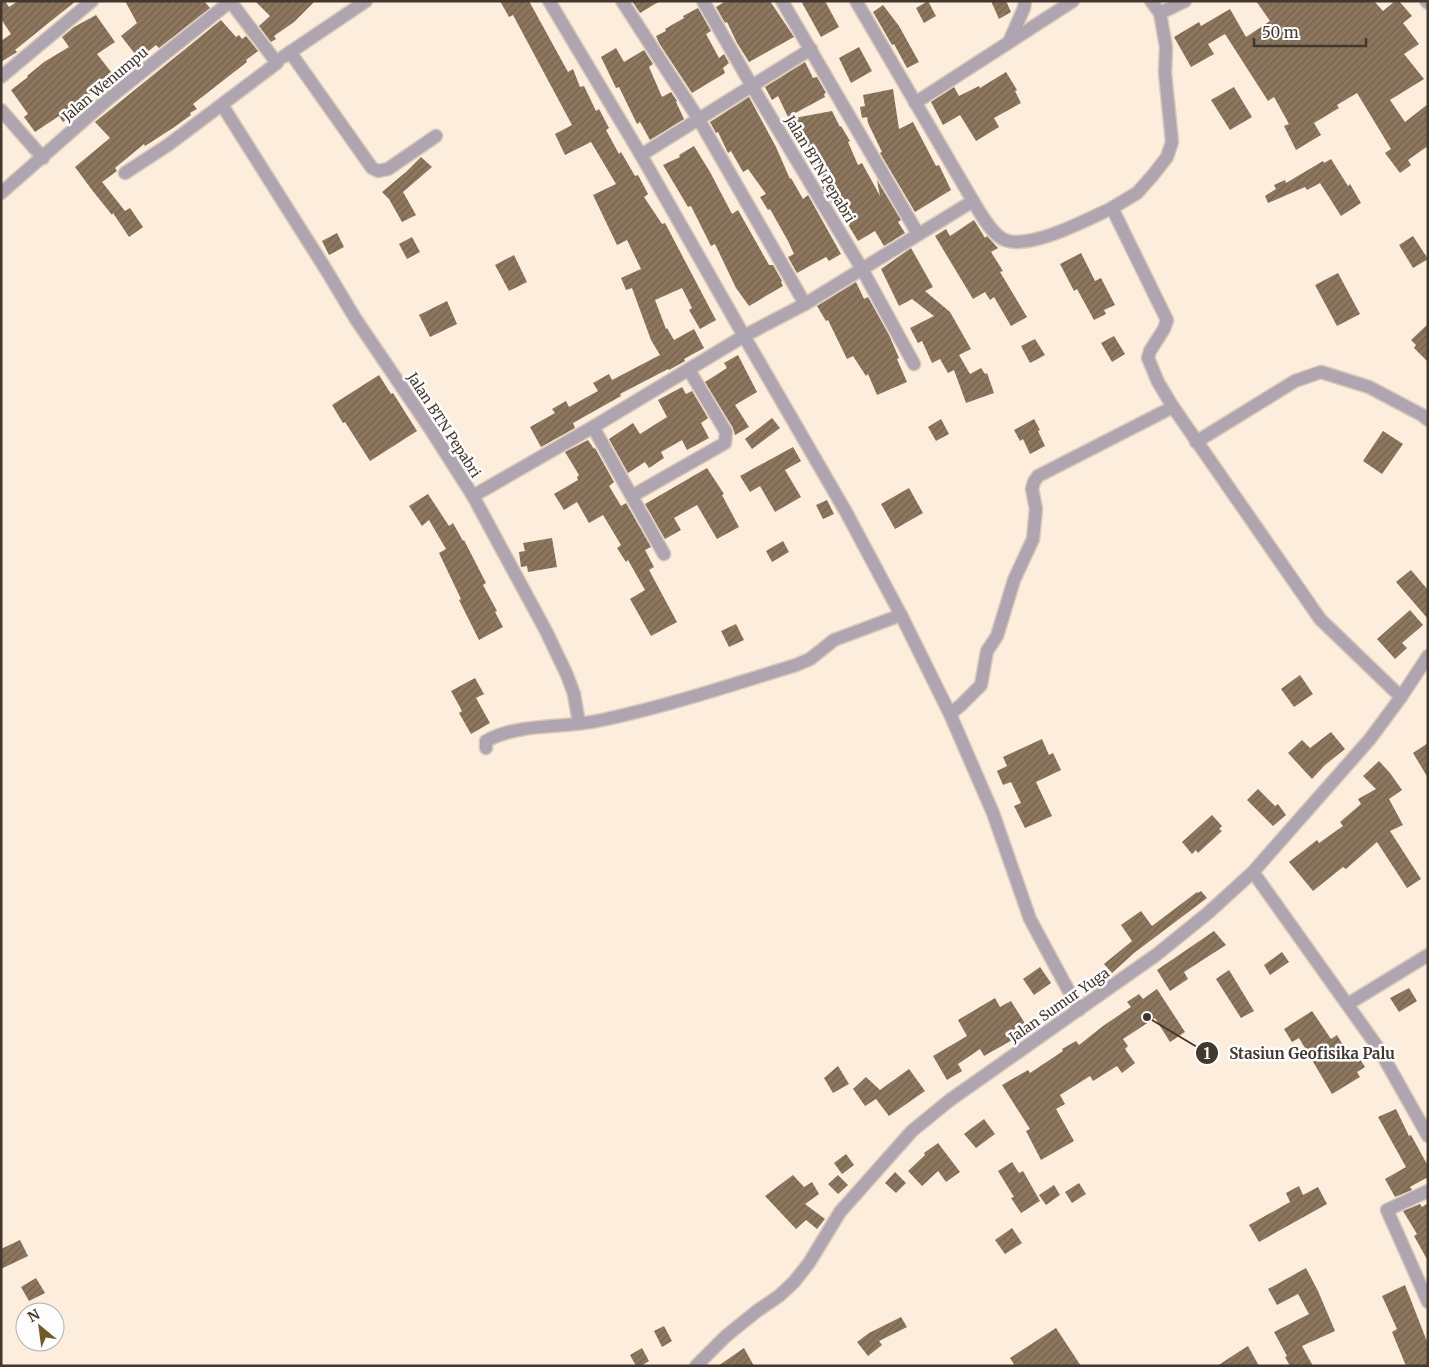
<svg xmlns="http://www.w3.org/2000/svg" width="1429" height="1367" viewBox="0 0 1429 1367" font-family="Merriweather,serif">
  <defs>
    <pattern id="building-hatch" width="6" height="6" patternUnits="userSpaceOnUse" patternTransform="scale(1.25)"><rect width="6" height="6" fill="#8d765e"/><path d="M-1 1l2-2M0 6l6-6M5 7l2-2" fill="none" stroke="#75624e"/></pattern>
  </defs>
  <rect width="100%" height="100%" fill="#fdeddd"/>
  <g fill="url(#building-hatch)">
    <path d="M1 1H5L9 7 18 1H76L15 50 17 52 1 62V41L11 34 1 19Z"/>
    <path d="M125 1H204L210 8 159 48 156 45 139 59 121 36 137 23Z"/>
    <path d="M255 1H315L294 22 274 36 276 39 271 42 259 26 270 16Z"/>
    <path d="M500 1H529L568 72 573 69 580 87 584 86 596 111 599 109 609 128 606 130 619 154 621 152 635 176 638 175 648 194 644 197 662 224 665 223 716 320 700 329 689 310 692 308 682 288 655 300 666 329 667 328 674 340 694 329 704 348 684 359 685 361 669 370 668 369 620 394 621 396 573 423 575 428 541 447 530 427 555 413 552 409 566 401 569 407 598 391 593 383 609 374 612 380 660 355 651 340 632 288 626 290 621 278 641 269 627 240 617 245 593 195 616 184 591 142 565 155 555 134 572 125 513 15 509 17Z"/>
    <path d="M632 1H660L640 13Z"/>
    <path d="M726 1H770L794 37 749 62 737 43 727 22 725 23 716 7Z"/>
    <path d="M801 1H825L839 27 821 37Z"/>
    <path d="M928 1 936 16 924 23 916 8Z"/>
    <path d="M991 1H1006L1011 12 999 19Z"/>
    <path d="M1256 1H1374L1383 11 1395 1H1399L1412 16 1403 23 1419 44 1404 54 1424 79 1390 100 1405 122 1428 104V146L1408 160 1411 165 1400 173 1385 153 1391 149 1357 93 1337 105 1339 108 1314 123 1321 135 1296 150 1284 126 1289 124 1274 97 1268 101 1225 34 1208 44 1214 54 1191 67 1174 37 1199 22 1201 26 1230 9 1246 37 1270 21Z"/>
    <path d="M883 5 899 26 919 62 907 68 894 44 892 45 873 12Z"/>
    <path d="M698 8 711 31 706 34 719 58 724 54 729 63 723 68 725 73 692 93 659 43 656 36 666 31 665 29 684 18 683 16Z"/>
    <path d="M96 15 115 42 97 54 115 77 77 103 81 108 63 122 59 116 35 132 24 117 28 114 11 90 28 77 27 76 44 62 69 47 62 37 74 27Z"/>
    <path d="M221 20 236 37 239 35 242 39 246 36 258 51 246 60 247 62 193 104 197 109 190 113 191 115 173 128 145 146 144 144 115 168 117 171 102 182 125 211 130 208 143 227 129 237 113 213 112 215 92 190 75 167 110 138 95 122Z"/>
    <path d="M859 47 872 71 851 83 839 58Z"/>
    <path d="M616 48 624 62 644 50 653 64 649 67 662 97 671 92 677 101 676 102 684 119 650 140 640 122 637 124 619 87 616 88 601 57Z"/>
    <path d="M805 62 813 78 817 77 826 93 824 94 825 97 788 117 778 96 772 100 765 87Z"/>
    <path d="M1006 72 1017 90 1015 91 1021 103 994 118 999 127 976 141 960 115 943 125 931 102 954 87 959 96 979 86 980 88Z"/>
    <path d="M1234 87 1252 117 1230 130 1211 100Z"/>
    <path d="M893 89 899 129 913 122 936 166 939 165 951 190 915 212 880 153 882 152 868 123 867 117 862 118 860 107 865 106 863 95Z"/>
    <path d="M749 97 776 147 790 179 791 178 803 199 808 195 841 254 829 261 826 257 797 273 788 257 794 254 788 241 770 209 768 210 760 197 766 194 748 169 743 172 731 151 728 153 718 132 716 133 710 122Z"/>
    <path d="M832 111 840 127 841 126 850 141 848 142 858 165 862 163 880 196 877 180 901 220 898 222 905 233 884 246 875 231 858 241 847 223 850 221 838 200 832 203 822 187V184L826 182 815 164 817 163 806 143 802 145 789 119Z"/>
    <path d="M694 146 710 172 732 214 738 210 769 265H773L782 281 781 282 783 286 749 306 736 288 715 244 711 246 691 206 688 207 663 165 680 157 679 155Z"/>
    <path d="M421 157 432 167 403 192 416 215 402 222 389 199 382 192 406 172Z"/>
    <path d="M1331 159 1348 186 1350 184 1361 203 1341 216 1320 183 1307 190 1305 187 1268 203 1265 196 1276 189 1274 185 1285 180 1286 183 1323 161 1324 163Z"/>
    <path d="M974 220 985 238 987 236 998 248 991 252 1003 271 1000 272 1027 317 1011 326 994 297 990 300 985 292 973 299 935 236 946 229 950 236Z"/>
    <path d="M337 233 344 247 329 255 322 241Z"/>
    <path d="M1413 236 1428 259 1413 268 1399 245Z"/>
    <path d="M412 237 420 252 407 259 399 244Z"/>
    <path d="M911 248 933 287 925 291 950 312 971 349 959 355 970 374 981 368 985 374 987 373 994 393 966 403 954 370 948 373 940 359 932 363 922 341 918 343 910 328 934 316 912 299 899 306 881 269Z"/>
    <path d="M1081 253 1095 281 1101 278 1115 305 1104 310 1106 314 1094 320 1077 289 1074 291 1060 264Z"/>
    <path d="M514 255 527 282 509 291 495 265Z"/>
    <path d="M1338 273 1360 314 1337 326 1315 285Z"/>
    <path d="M856 282 864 299 868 297 889 335 899 358 897 359 907 382 877 395 868 374 866 376 853 356 847 359 828 320 826 321 817 306Z"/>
    <path d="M447 301 457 324 430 337 419 315Z"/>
    <path d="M1428 324V362L1414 348 1416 345 1411 340Z"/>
    <path d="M1114 336 1125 354 1112 362 1101 343Z"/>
    <path d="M1035 339 1045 355 1030 363 1021 346Z"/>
    <path d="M738 355 757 392 735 405 749 427 735 435 733 428 705 382 727 368 724 363Z"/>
    <path d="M379 375 391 394 393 393 417 431 370 461 345 422 343 423 332 405Z"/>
    <path d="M682 387 686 394 692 391 708 418 701 423 709 438 687 450 682 440 661 452 664 458 649 468 645 462 628 473 609 439 633 423 640 434 667 417 658 400Z"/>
    <path d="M772 418 780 428 752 449 745 439Z"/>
    <path d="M941 419 949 434 936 441 928 427Z"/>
    <path d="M1034 419 1040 430 1038 431 1045 446 1030 454 1023 439 1020 441 1014 430Z"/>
    <path d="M1383 431 1403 444 1382 474 1363 461Z"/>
    <path d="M588 440 594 449 595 448 614 482 609 486 621 506 626 503 651 547 645 550 654 567 649 570 677 622 651 636 630 599 645 590 628 560 626 562 617 548 621 545 603 515 589 523 577 502 564 510 554 494 578 480 577 477 579 475 565 452Z"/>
    <path d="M793 447 801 461 785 470 801 497 775 512 760 486 750 492 740 476Z"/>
    <path d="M707 468 724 494 722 495 739 527 717 539 697 505 674 518 681 530 665 539 645 504Z"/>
    <path d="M909 488 923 513 895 529 881 504Z"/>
    <path d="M428 494 449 526 453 523 463 541 464 540 486 583 483 585 497 611 495 612 503 627 479 640 459 600 461 599 439 553 446 549 429 520 422 526 409 506Z"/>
    <path d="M827 500 834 514 823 519 816 505Z"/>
    <path d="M552 538 557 567 528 572 527 566 521 567 519 552 525 551 523 543Z"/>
    <path d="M783 541 789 552 772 562 766 551Z"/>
    <path d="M1411 570 1428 590V619L1396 582Z"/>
    <path d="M1410 610 1423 625 1402 643 1407 648 1395 659 1377 639Z"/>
    <path d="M736 624 744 640 729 647 721 631Z"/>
    <path d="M1300 675 1313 694 1294 707 1281 689Z"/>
    <path d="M475 678 484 694 476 698 490 723 471 734 459 713 462 711 451 691Z"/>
    <path d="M1331 732 1345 749 1325 765 1312 779 1288 753 1302 740 1310 748Z"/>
    <path d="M1042 739 1049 755 1053 753 1061 770 1036 782 1052 816 1025 828 1014 806 1021 803 1011 782 1003 785 997 771 1007 766 1003 757Z"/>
    <path d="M1428 743V778L1413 753Z"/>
    <path d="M1379 761 1390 773 1402 790 1389 799 1403 825 1390 831 1421 879 1407 888 1377 842 1346 869 1343 867 1313 891 1289 862 1317 840 1319 843 1343 826 1340 822 1361 804 1358 799 1376 789 1363 776Z"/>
    <path d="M1258 789 1275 806 1278 804 1286 815 1273 826 1247 800Z"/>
    <path d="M1212 815 1222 826 1219 829 1222 831 1198 853 1196 850 1192 854 1182 842Z"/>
    <path d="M1201 891 1207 898 1134 953 1112 973 1104 964 1132 941 1121 925 1141 911 1152 926 1197 892 1198 893Z"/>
    <path d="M1214 931 1226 945 1184 972 1188 979 1170 991 1157 970Z"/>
    <path d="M1282 952 1289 962 1270 975 1264 965Z"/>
    <path d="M1040 967 1051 983 1034 995 1023 979Z"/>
    <path d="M1229 970 1254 1011 1241 1018 1216 979Z"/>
    <path d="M1409 988 1417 1001 1399 1012 1390 998Z"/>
    <path d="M1157 989 1185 1032 1170 1042 1155 1018 1123 1039 1128 1046 1125 1049 1135 1063 1122 1073 1117 1066 1093 1081 1090 1076 1060 1095 1065 1104 1056 1109 1074 1141 1041 1160 1026 1131 1030 1129 1002 1085 1028 1070 1030 1073 1063 1051 1062 1049 1076 1041 1079 1045 1103 1026 1131 1007 1127 1002 1139 994 1143 999Z"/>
    <path d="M995 998 1000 1007 1011 1001 1031 1033 1016 1043 1014 1039 984 1056 980 1049 958 1064 962 1071 947 1080 933 1056 967 1036 958 1020Z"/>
    <path d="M1312 1011 1331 1039 1337 1035 1352 1060 1358 1056 1365 1067 1357 1072 1360 1077 1332 1094 1299 1038 1292 1042 1284 1029Z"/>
    <path d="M838 1066 849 1084 833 1093 824 1078Z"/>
    <path d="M909 1069 925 1091 889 1116 876 1099 865 1106 853 1089 866 1077 880 1090Z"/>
    <path d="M1396 1109 1409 1136 1411 1135 1428 1166V1177L1410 1187 1412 1190 1395 1197 1385 1179 1406 1167 1378 1117Z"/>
    <path d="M984 1119 995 1134 976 1148 964 1134Z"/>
    <path d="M938 1143 960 1172 946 1182 938 1171 922 1186 908 1171 925 1155 924 1153Z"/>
    <path d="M846 1154 854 1165 842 1174 834 1163Z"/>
    <path d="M1012 1162 1019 1173 1023 1171 1040 1201 1021 1213 1011 1198 1014 1197 998 1171Z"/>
    <path d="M895 1172 906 1183 896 1193 885 1183Z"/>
    <path d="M793 1175 804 1187 812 1182 819 1194 805 1204 825 1219 817 1229 806 1220 796 1229 765 1196Z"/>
    <path d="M838 1175 848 1185 838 1194 828 1184Z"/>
    <path d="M1079 1183 1086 1194 1072 1203 1065 1192Z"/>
    <path d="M1054 1185 1060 1195 1046 1205 1039 1195Z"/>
    <path d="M1299 1186 1303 1195 1318 1187 1327 1204 1259 1242 1249 1225 1290 1202 1286 1193Z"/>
    <path d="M1428 1203V1261L1414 1236 1417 1234 1403 1211 1420 1204 1422 1207Z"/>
    <path d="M1012 1228 1022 1243 1005 1254 995 1240Z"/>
    <path d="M20 1240 28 1256 1 1269V1249Z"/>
    <path d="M1306 1268 1318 1291 1335 1331 1302 1346 1313 1366H1290L1285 1357 1287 1356 1274 1332 1309 1314 1298 1294 1277 1305 1268 1289Z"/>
    <path d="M36 1278 45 1293 29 1301 21 1287Z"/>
    <path d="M1405 1285 1428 1344V1366H1406L1392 1332 1397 1329 1382 1296Z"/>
    <path d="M901 1317 907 1327 879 1341 882 1345 868 1356 857 1342 869 1333Z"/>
    <path d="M664 1326 672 1341 662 1347 654 1331Z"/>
    <path d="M1056 1328 1081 1366H1015L1010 1358Z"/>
    <path d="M1248 1346 1259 1366H1217L1240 1351Z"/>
    <path d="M642 1348 649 1361 641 1366H636L630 1355Z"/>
    <path d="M744 1348 754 1366H718Z"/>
  </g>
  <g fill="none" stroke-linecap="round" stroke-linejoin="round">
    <defs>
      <g id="minor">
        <path d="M549 1 641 155 744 336 846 512 901 615 950 714 993 813 1030 919 1079 1010"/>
        <path d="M622 1 698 118 805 304"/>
        <path d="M703 1 752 86 862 269 914 364"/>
        <path d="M782 1 918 234"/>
        <path d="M1151 1 1160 13 1166 47 1165 73 1172 142 1167 157 1153 175 1137 193 1112 208 1167 320 1164 329 1150 351 1148 358 1158 382 1173 407 1320 619 1401 697"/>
        <path d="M1426 1 1428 3"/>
        <path d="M1160 13 1185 1"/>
        <path d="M1009 42 1024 8 1025 1"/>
        <path d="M290 52 372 168 378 171 388 169 436 136"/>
        <path d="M283 57 366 1"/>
        <path d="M1 77 92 1"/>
        <path d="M915 103 1073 1"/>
        <path d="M222 105 325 268 355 318 431 430 473 496 593 427 744 336 805 304 973 201 856 1"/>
        <path d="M1 110 43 158"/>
        <path d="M641 155 811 49"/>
        <path d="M125 173 168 145 277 63 230 1"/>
        <path d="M1 193 107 100 231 1"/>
        <path d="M973 201C980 213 992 235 1005 240 1031 250 1088 219 1112 208"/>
        <path d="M593 427 664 554"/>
        <path d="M1196 442 1295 381 1321 372 1369 387 1422 415 1428 420"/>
        <path d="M473 496 546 631 567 675 574 694 579 723"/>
        <path d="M632 496 725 443 726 432 689 370"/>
        <path d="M950 714 961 705 981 685 987 651 997 636 1014 580 1033 539 1036 509 1032 489 1034 482 1038 476 1173 407"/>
        <path d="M486 748V741C521 722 563 729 602 720 668 706 731 685 796 665L810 659 834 640 901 615"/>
        <path d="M1253 872 1379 1049 1428 1136"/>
        <path d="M1348 1004 1428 955"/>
        <path d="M1428 1191 1387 1210 1428 1302"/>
        <path d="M696 1366 726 1336 757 1311 779 1296 794 1282 809 1263 840 1212 912 1131 950 1100 1156 955 1208 913 1253 872 1370 739 1401 697 1428 656"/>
      </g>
    </defs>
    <use href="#minor" stroke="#d8c9ba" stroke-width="15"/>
    <use href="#minor" stroke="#aea5b1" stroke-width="12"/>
  </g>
  <g text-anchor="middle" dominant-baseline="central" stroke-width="5" stroke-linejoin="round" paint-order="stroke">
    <g font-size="14" fill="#42382e" stroke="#fdfdfd">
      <text transform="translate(105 84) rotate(-40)">Jalan Wenumpu</text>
      <text transform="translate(820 169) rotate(59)">Jalan BTN Pepabri</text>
      <text transform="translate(444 425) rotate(57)">Jalan BTN Pepabri</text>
      <text transform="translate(1059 1005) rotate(-35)">Jalan Sumur Yuga</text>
    </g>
  </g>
  <path fill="none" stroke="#42382e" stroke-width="2" d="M1147 1017L1207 1053"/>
  <g fill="#42382e" stroke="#fdfdfd" stroke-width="2">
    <circle cx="1147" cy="1017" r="5"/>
    <circle cx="1207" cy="1053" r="12"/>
  </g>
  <g font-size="15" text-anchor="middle" font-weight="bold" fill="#fff">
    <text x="1207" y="1059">1</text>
  </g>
  <g font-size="15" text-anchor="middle" font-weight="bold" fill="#42382e" stroke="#fdfdfd" stroke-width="5" stroke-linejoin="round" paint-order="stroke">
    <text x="1312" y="1059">Stasiun Geofisika Palu</text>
  </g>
  <rect width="1429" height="1367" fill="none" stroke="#42382e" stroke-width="5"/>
  <g transform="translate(40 1327) rotate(331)"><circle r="24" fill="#fdfdfd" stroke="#b2aeaa"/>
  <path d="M0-4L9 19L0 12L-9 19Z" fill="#6f5b29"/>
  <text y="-8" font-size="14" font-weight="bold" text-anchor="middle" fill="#42382e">N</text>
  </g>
  <path d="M1254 38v8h112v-8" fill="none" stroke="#42382e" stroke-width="2.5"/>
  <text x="1262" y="38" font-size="15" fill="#42382e" stroke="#fdfdfd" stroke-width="4" paint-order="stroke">50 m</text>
</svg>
